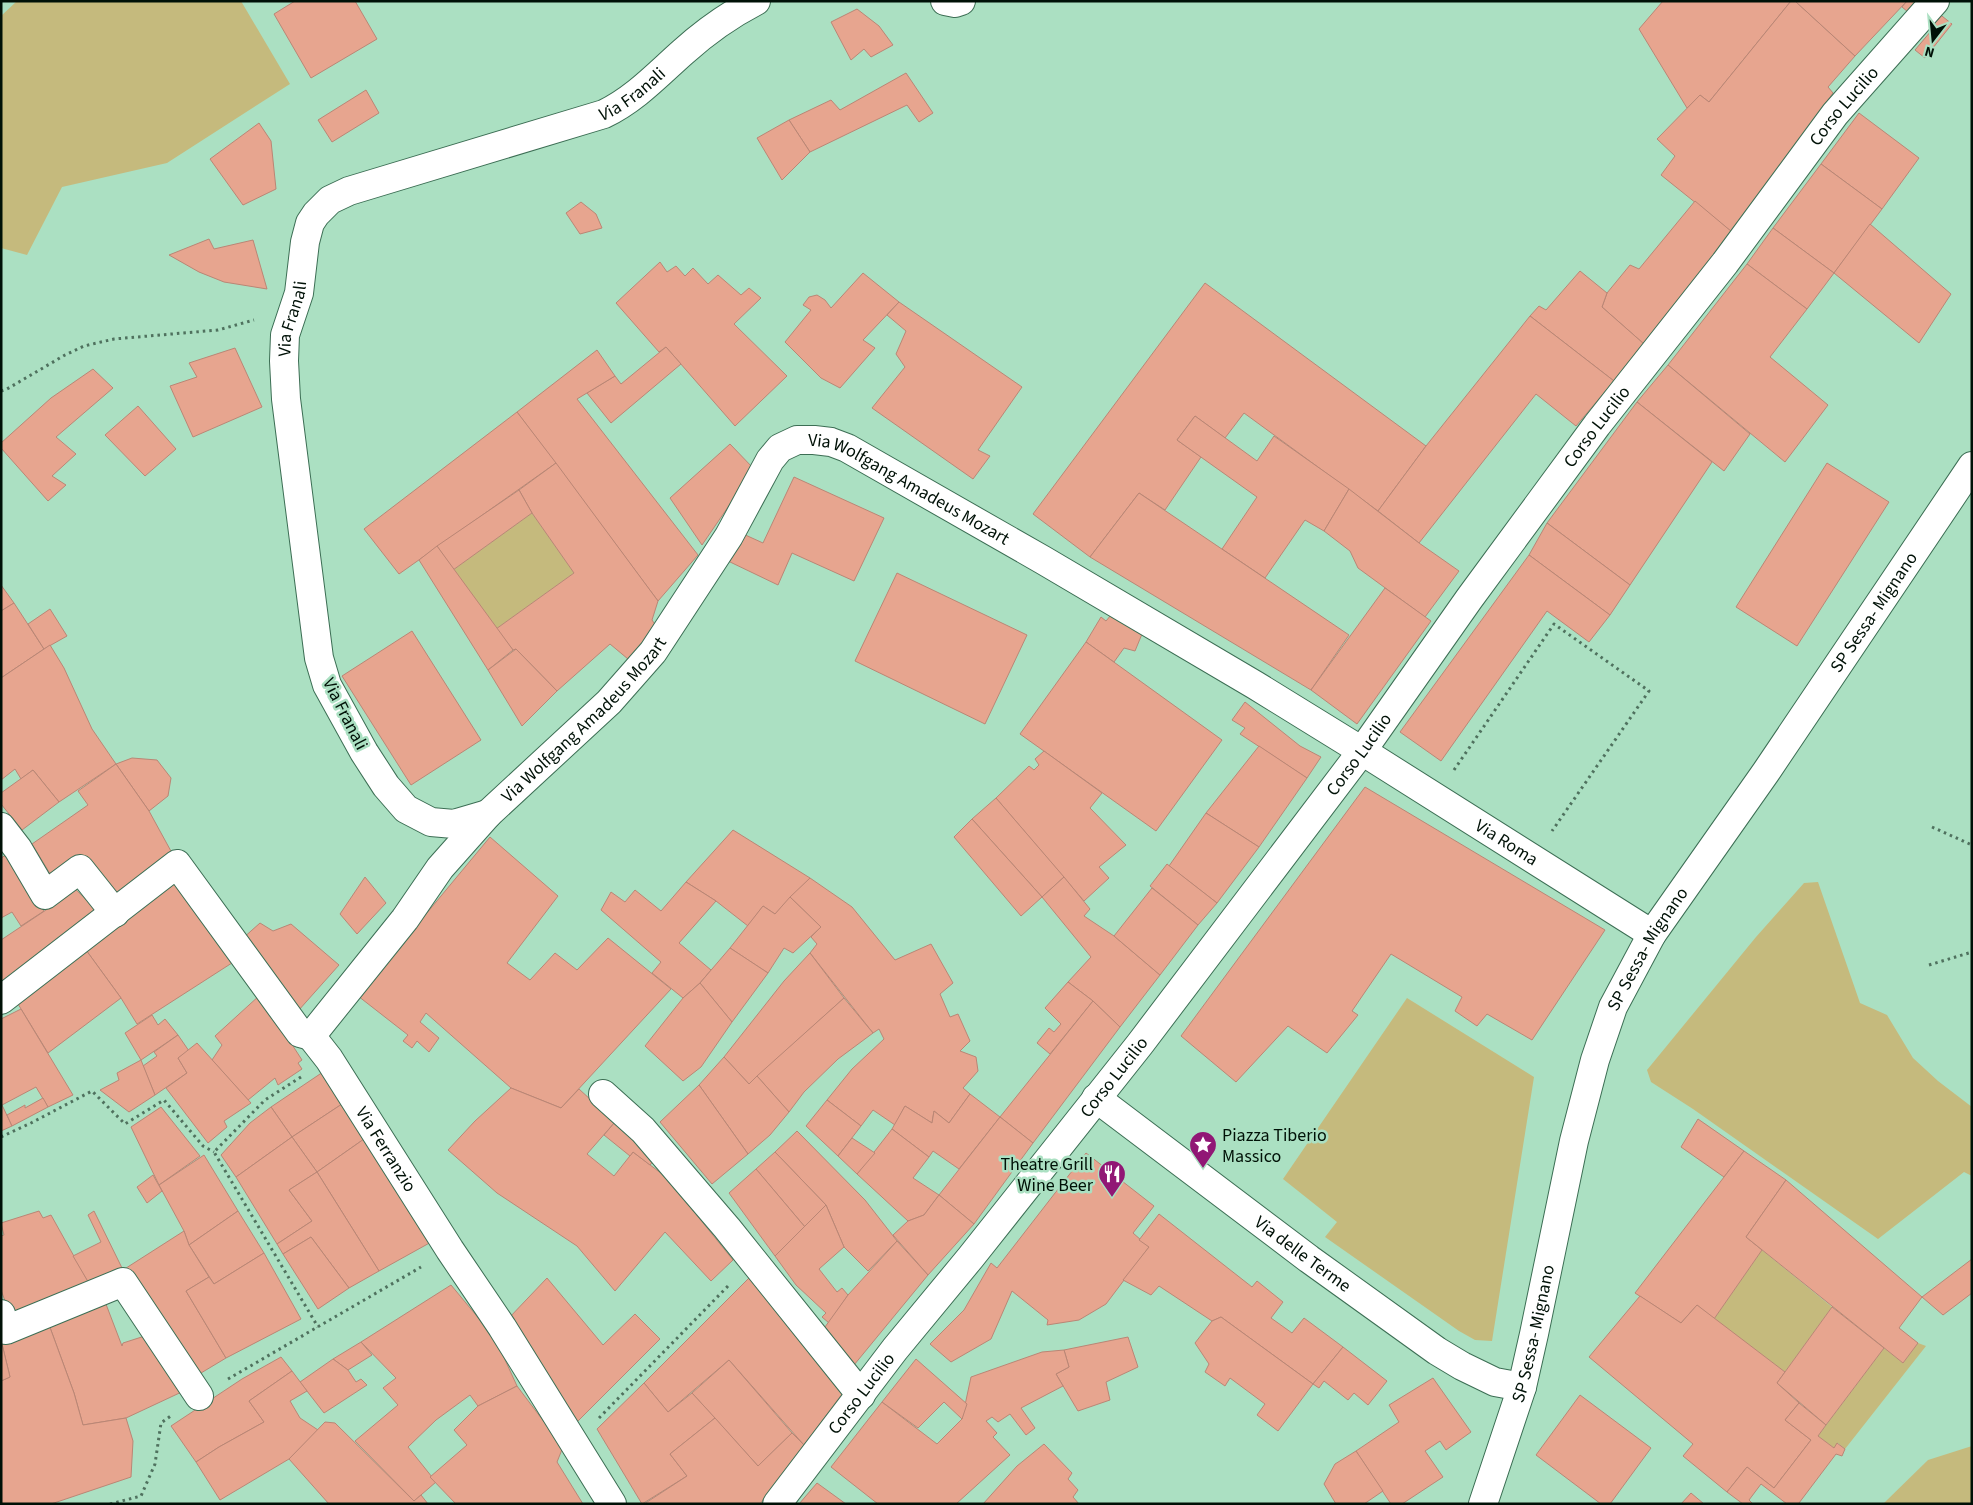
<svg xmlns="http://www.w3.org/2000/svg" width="1973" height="1505" viewBox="0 0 1973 1505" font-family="'Source Sans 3',sans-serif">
  <rect width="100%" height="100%" fill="#abe0c2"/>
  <g fill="#c5ba7d">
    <path d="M17 1H241L290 84 167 163 62 187 27 255 1 248V16Z"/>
    <path d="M532 513 574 573 496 629 453 570Z"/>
    <path d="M1818 882 1860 1003 1887 1015 1913 1058 1938 1081 1972 1107V1176L1964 1172 1878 1239 1693 1109 1651 1082 1647 1070 1756 937 1804 883Z"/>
    <path d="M1407 998 1534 1077 1492 1341 1475 1340 1459 1331 1325 1237 1337 1222 1283 1179Z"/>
    <path d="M1762 1250 1832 1307 1785 1372 1714 1319Z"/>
    <path d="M1918 1343 1926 1346 1845 1449 1838 1443 1834 1448 1818 1436 1884 1348 1903 1363Z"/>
    <path d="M1972 1446V1504H1883L1928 1460Z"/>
  </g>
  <g fill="#e7a58f" stroke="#ba8675">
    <path d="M295 1H355L377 39 311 78 274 14Z"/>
    <path d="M1663 1H1791L1709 102 1700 95 1687 108 1639 29Z"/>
    <path d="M1791 1H1795L1855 56 1828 87 1833 93 1732 232 1661 175 1675 156 1657 139 1700 95 1709 102Z"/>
    <path d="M1795 1H1907L1855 56Z"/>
    <path d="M1907 1H1923L1952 24 1925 58 1915 50 1931 31 1902 7Z"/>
    <path d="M857 9 879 26 893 45 871 57 864 49 851 60 831 22Z"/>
    <path d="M906 73 933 113 919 122 907 105 810 152 789 120 831 100 840 110Z"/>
    <path d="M366 90 379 113 332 142 318 120Z"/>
    <path d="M1859 113 1919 158 1882 209 1821 164Z"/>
    <path d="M789 120 810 152 782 180 757 138Z"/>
    <path d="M259 123 271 141 276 189 243 205 210 159Z"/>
    <path d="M1821 164 1882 209 1834 273 1773 228Z"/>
    <path d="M1695 201 1732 232 1644 344 1602 307 1607 293 1630 265 1639 269Z"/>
    <path d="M581 202 596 214 602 228 580 234 566 213Z"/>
    <path d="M1870 224 1951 294 1919 343 1834 273Z"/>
    <path d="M1773 228 1834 273 1807 309 1747 264Z"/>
    <path d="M209 239 214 249 253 240 267 289 224 282 199 272 169 255Z"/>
    <path d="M660 262 667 272 676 266 685 276 693 268 708 284 718 275 741 295 749 288 761 298 734 324 787 376 735 426 666 347 659 352 616 303Z"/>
    <path d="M1747 264 1807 309 1770 357 1828 405 1785 462 1668 365Z"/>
    <path d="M1580 271 1607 293 1602 307 1644 344 1614 381 1530 316 1539 306 1546 310Z"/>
    <path d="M863 273 899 302 863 340 875 348 840 388 821 378 785 342 811 310 803 305 809 297 817 295 825 300 831 308Z"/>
    <path d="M1205 283 1426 446 1378 511 1244 413 1225 438 1195 416 1177 440 1201 457 1165 510 1139 493 1090 557 1033 514Z"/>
    <path d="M899 302 1022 387 978 450 990 456 973 479 872 408 905 367 896 354 906 331 887 315Z"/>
    <path d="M1530 316 1614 381 1576 426 1536 394 1419 543 1378 511 1426 446Z"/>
    <path d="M666 347 681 364 611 423 587 393 615 376 621 384Z"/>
    <path d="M235 348 262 407 193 437 170 386 197 377 189 363Z"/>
    <path d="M597 350 615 376 577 399 698 555 658 601 517 412Z"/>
    <path d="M1668 365 1750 434 1724 471 1637 402Z"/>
    <path d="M93 369 113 388 56 437 76 454 52 476 66 485 48 501 1 448V443L51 398Z"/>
    <path d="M1637 402 1712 462 1630 585 1547 523Z"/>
    <path d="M138 406 176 449 145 476 105 435Z"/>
    <path d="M517 412 556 463 399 574 364 529Z"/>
    <path d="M1195 416 1257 461 1274 436 1349 489 1324 531 1305 520 1265 578 1222 549 1257 497 1177 440Z"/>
    <path d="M730 444 754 469 702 545 670 498Z"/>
    <path d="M556 463 658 601 652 620 656 626 628 659 610 644 557 691 516 649 513 650 496 629 574 573 532 513 519 490Z"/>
    <path d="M1827 463 1889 502 1797 646 1736 607Z"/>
    <path d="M794 477 884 518 854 581 792 553 778 585 728 561 741 533 763 543Z"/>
    <path d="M1349 489 1419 543 1459 571 1425 617 1358 568 1350 551 1324 531Z"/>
    <path d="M519 490 532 513 453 570 437 546Z"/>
    <path d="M1139 493 1349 635 1311 690 1090 557Z"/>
    <path d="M1547 523 1630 585 1610 615 1529 555Z"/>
    <path d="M437 546 513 650 488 670 419 560Z"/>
    <path d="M1529 555 1610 615 1589 642 1547 611 1441 761 1400 732Z"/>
    <path d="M897 573 1027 635 985 724 855 661Z"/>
    <path d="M1 585 14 603 1 611Z"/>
    <path d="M1385 588 1431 621 1357 724 1311 690Z"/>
    <path d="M14 603 44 649 1 678V611Z"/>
    <path d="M50 609 67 636 44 649 28 624Z"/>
    <path d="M1111 615 1142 634 1135 651 1124 648 1114 662 1086 642 1101 617 1106 621Z"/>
    <path d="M412 631 481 740 411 785 342 676Z"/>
    <path d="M1086 642 1222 740 1156 831 1020 734Z"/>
    <path d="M50 645 64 668 92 729 116 764 59 802 33 770 21 779 15 769 1 780V678Z"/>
    <path d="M516 649 557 691 522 726 488 670Z"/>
    <path d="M1245 702 1300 746 1321 757 1307 778 1240 734 1245 728 1232 720Z"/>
    <path d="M1259 746 1307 778 1259 847 1206 813Z"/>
    <path d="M1044 751 1102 793 1090 808 1126 845 1099 867 1109 878 1084 901 996 798 1029 766 1034 770 1039 765 1035 759Z"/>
    <path d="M132 758 157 760 171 778 168 796 149 811 116 764Z"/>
    <path d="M116 764 149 811 172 853 116 898 83 856 52 877 32 844 88 805 78 791Z"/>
    <path d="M33 770 59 802 22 830 1 804V793Z"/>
    <path d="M1365 787 1605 930 1532 1040 1487 1014 1477 1026 1455 1011 1462 997 1391 954 1352 1011 1358 1015 1327 1053 1288 1026 1236 1082 1181 1036Z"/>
    <path d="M996 798 1064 877 1042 897 972 819Z"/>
    <path d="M1206 813 1259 847 1217 903 1169 866Z"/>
    <path d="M972 819 1042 897 1021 916 954 837Z"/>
    <path d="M733 830 810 878 775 914 763 906 748 926 716 901 686 882Z"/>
    <path d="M490 837 558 896 507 963 530 980 555 953 577 970 608 938 671 989 561 1108 511 1088 426 1013 420 1022 439 1038 429 1052 417 1041 412 1048 403 1041 408 1035 358 996Z"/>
    <path d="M6 855 44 911 21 926 12 912 1 918V858Z"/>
    <path d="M1167 864 1217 903 1198 925 1150 886Z"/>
    <path d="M365 877 386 903 357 934 340 914Z"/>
    <path d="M1064 877 1090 909 1084 916 1114 936 1160 975 1120 1027 1093 1001 1068 982 1091 957 1042 897Z"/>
    <path d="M810 878 852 907 895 960 931 944 953 983 940 994 950 1017 958 1014 970 1041 960 1051 976 1057 978 1071 963 1088 970 1094 949 1123 934 1111 932 1123 905 1106 895 1125 873 1110 861 1126 827 1100 852 1069 884 1039 879 1029 873 1033 810 953 817 944 811 937 821 927 790 897Z"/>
    <path d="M173 880 235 961 137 1024 121 998 86 950Z"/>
    <path d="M686 882 716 901 679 943 711 970 700 983 683 998 652 973 661 962 601 910 611 892 625 902 635 890 661 911Z"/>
    <path d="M73 887 96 909 1 987V940L55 904Z"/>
    <path d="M1152 888 1198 925 1160 975 1114 936Z"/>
    <path d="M790 897 821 927 793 953 784 948 768 973 730 948 763 906 775 914Z"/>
    <path d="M260 923 273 931 291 924 339 965 298 1011 272 984 271 970 242 939Z"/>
    <path d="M730 948 768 973 732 1022 700 983Z"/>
    <path d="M86 950 121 998 48 1053 18 1004Z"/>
    <path d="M810 953 844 998 749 1084 724 1057 784 981Z"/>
    <path d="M1068 982 1093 1001 1050 1054 1037 1043 1049 1028 1054 1032 1061 1024 1045 1008Z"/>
    <path d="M700 983 732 1022 701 1067 683 1081 645 1046 683 998Z"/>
    <path d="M260 995 302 1060 298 1063 302 1069 278 1085 275 1078 248 1100 212 1060 222 1045 215 1036Z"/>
    <path d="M844 998 873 1033 838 1059 804 1092 789 1112 757 1076Z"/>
    <path d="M1093 1001 1120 1027 1033 1143 1000 1117Z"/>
    <path d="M21 1009 73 1095 48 1107 36 1087 2 1105 12 1126 1 1131V1019Z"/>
    <path d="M152 1015 158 1025 165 1019 178 1035 141 1060 125 1033Z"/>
    <path d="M178 1035 189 1051 178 1058 187 1073 155 1095 143 1066 157 1056 154 1052Z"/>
    <path d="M197 1043 251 1103 224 1121 227 1127 208 1143 166 1088 187 1073 178 1058Z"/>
    <path d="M724 1057 749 1084 757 1076 789 1112 770 1135 748 1154 699 1085Z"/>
    <path d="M141 1060 155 1095 129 1112 100 1090 119 1080 117 1073Z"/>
    <path d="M323 1072 342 1104 292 1137 271 1107Z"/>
    <path d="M699 1085 748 1154 712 1184 660 1122Z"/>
    <path d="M511 1088 561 1108 579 1089 615 1122 587 1154 614 1176 633 1152 666 1177 733 1260 711 1281 665 1232 615 1291 577 1246 497 1193 448 1150 475 1121Z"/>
    <path d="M970 1094 1000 1117 959 1169 933 1151 929 1157 892 1129 905 1106 932 1123 934 1111 949 1123Z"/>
    <path d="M43 1098 48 1107 12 1126 7 1115 25 1105V1108Z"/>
    <path d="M827 1100 861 1126 838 1156 806 1126Z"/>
    <path d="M342 1104 364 1139 317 1172 292 1137Z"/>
    <path d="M161 1107 200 1156 159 1185 131 1127Z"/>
    <path d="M271 1107 292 1137 236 1177 221 1155 250 1123Z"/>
    <path d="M1000 1117 1033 1143 974 1224 939 1195Z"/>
    <path d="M1698 1119 1744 1151 1724 1177 1681 1147Z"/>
    <path d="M615 1122 656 1158 650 1165 633 1152 630 1156 604 1135Z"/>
    <path d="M892 1129 929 1157 913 1178 939 1195 924 1215 908 1221 857 1174Z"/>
    <path d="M797 1131 865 1200 897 1241 868 1271 844 1247 826 1205 775 1152Z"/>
    <path d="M292 1137 317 1172 289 1190 312 1221 277 1244 236 1177Z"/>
    <path d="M852 1138 875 1153 857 1174 838 1156Z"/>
    <path d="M364 1139 433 1241 379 1271 317 1172Z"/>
    <path d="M1744 1151 1786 1180 1746 1237 1762 1250 1714 1319 1697 1305 1681 1323 1635 1293Z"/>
    <path d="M775 1152 826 1205 805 1227 756 1169Z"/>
    <path d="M1086 1153 1154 1206 1133 1233 1149 1247 1106 1304 1079 1320 1047 1325 1048 1320 1012 1291 991 1339 951 1362 930 1344 964 1310 991 1263 997 1268Z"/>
    <path d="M204 1155 238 1211 189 1245 184 1231 159 1185Z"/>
    <path d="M756 1169 805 1227 775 1256 729 1193Z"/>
    <path d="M317 1172 379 1271 349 1288 311 1237 283 1254 277 1244 312 1221 289 1190Z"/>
    <path d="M153 1175 162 1191 147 1203 137 1187Z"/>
    <path d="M1786 1180 1922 1297 1899 1328 1918 1343 1903 1363 1746 1237Z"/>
    <path d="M939 1195 974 1224 928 1275 893 1235 908 1221 924 1215Z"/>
    <path d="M826 1205 844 1247 819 1269 837 1292 842 1288 848 1295 829 1323 822 1317 826 1313 796 1285 775 1256Z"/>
    <path d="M39 1211 43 1218 51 1215 90 1285 12 1320 1 1290V1236L4 1235 1 1223Z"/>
    <path d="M94 1211 123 1270 90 1285 73 1256 101 1242 88 1215Z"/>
    <path d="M238 1211 264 1253 214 1284 189 1245Z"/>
    <path d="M1159 1214 1252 1287 1257 1281 1283 1302 1271 1318 1292 1333 1304 1318 1343 1347 1313 1384 1221 1317 1212 1321 1159 1286 1151 1295 1123 1280 1149 1247 1139 1240Z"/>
    <path d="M184 1231 189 1245 209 1277 186 1291 226 1358 196 1376 123 1270Z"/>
    <path d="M311 1237 349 1288 318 1309 283 1254Z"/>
    <path d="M897 1241 928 1275 854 1365 825 1327 848 1295Z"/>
    <path d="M264 1253 301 1319 226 1358 186 1291 209 1277 214 1284Z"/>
    <path d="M1972 1259V1293L1943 1315 1922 1297Z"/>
    <path d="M752 1275 845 1390 804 1445 729 1360 668 1412 644 1383Z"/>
    <path d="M547 1278 603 1345 635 1314 660 1339 577 1422 529 1359 508 1319Z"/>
    <path d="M451 1285 495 1338 517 1386 478 1406 470 1395 436 1420 408 1447 436 1482 414 1501 355 1441 398 1405 383 1388 396 1378 361 1342Z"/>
    <path d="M1640 1296 1681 1323 1697 1305 1785 1372 1777 1383 1799 1403 1785 1420 1811 1440 1774 1488 1747 1467 1727 1492 1683 1456 1693 1444 1589 1357Z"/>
    <path d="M104 1299 122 1346 123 1343 151 1334 188 1389 126 1418 83 1425 74 1393 48 1322Z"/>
    <path d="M1832 1307 1884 1348 1826 1425 1777 1383Z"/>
    <path d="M1221 1317 1313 1384 1278 1431 1257 1415 1265 1404 1230 1378 1225 1386 1205 1372 1209 1364 1195 1343 1212 1321Z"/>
    <path d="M48 1322 74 1393 83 1425 126 1418 133 1441 131 1477 51 1504H1V1381L10 1377 2 1344Z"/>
    <path d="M1128 1337 1138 1367 1106 1382 1110 1400 1078 1411 1056 1374 1069 1367 1064 1350Z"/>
    <path d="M361 1342 372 1355 348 1370 333 1359Z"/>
    <path d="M2 1344 10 1377 1 1381V1344Z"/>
    <path d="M1343 1347 1387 1381 1368 1405 1354 1393 1348 1400 1324 1381 1319 1388 1313 1384Z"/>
    <path d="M1064 1350 1069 1367 1056 1374 1063 1386 1021 1408 1035 1428 1026 1435 1010 1414 998 1422 992 1417 986 1421 997 1433 993 1437 1010 1455 956 1504H878L831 1467 882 1402 937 1444 962 1419 971 1377 1042 1352Z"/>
    <path d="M281 1357 292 1371 249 1401 264 1422 219 1447 196 1462 171 1426 242 1379Z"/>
    <path d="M333 1359 348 1370 356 1382 361 1379 367 1385 324 1413 300 1382Z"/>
    <path d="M916 1359 967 1404 962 1419 944 1402 918 1428 882 1402Z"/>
    <path d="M729 1360 792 1433 758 1466 692 1393Z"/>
    <path d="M292 1371 307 1391 290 1401 300 1418 318 1430 289 1459 220 1500 196 1462 219 1447 264 1422 249 1401Z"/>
    <path d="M1433 1378 1471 1432 1446 1450 1440 1441 1425 1451 1443 1477 1402 1504H1391L1356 1451 1399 1422 1389 1405Z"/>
    <path d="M644 1383 668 1412 692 1393 715 1418 670 1454 687 1476 642 1504 597 1429Z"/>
    <path d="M517 1386 563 1447 557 1462 583 1504H456L430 1477 467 1445 454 1430 478 1406Z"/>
    <path d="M1580 1395 1651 1448 1610 1504H1601L1536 1455Z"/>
    <path d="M1799 1403 1826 1425 1818 1436 1834 1448 1837 1443 1845 1449 1842 1456 1836 1454 1799 1503 1800 1504H1787L1761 1484 1749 1500 1753 1504H1743L1727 1492 1747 1467 1774 1488 1811 1440 1785 1420Z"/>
    <path d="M715 1418 758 1466 792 1433 804 1445 760 1504H644L687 1476 670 1454Z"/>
    <path d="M325 1422 335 1423 414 1501 421 1495 428 1504H329L289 1459Z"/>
    <path d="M1044 1444 1072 1473 1068 1479 1078 1490 1073 1497 1079 1504H983L1017 1466Z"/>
    <path d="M1356 1451 1383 1491 1364 1504H1336L1324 1484 1335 1464Z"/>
    <path d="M817 1483 846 1504H799Z"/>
    <path d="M1691 1493 1704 1504H1681Z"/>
  </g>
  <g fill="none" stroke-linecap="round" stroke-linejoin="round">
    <defs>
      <g id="minor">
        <path d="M945 1 955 3 961 1"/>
        <path id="s1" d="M488 814 454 824 431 822 406 809 386 786 364 752 327 685 319 658 286 399 284 361 285 335 299 293 305 242 310 223 316 214 330 200 349 191 604 114C635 99 657 75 683 52 704 33 731 14 756 1"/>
        <path d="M1 827 18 849 45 895 80 869 115 913"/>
        <path d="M1 1000 177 864 300 1033 311 1036"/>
        <path id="s2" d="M311 1036 405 919 440 868 488 814 609 702 653 652 729 536 770 460 780 448 797 440H814L831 442 847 448 1043 560 1255 685 1362 751 1652 934"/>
        <path id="s3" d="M311 1036 329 1059 450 1250 502 1327 612 1504"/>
        <path d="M603 1094 643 1130 727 1228 861 1395"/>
        <path id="s4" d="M1096 1098 1309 1259 1437 1351 1462 1366 1495 1382 1522 1387"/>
        <path d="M1 1314 6 1330 123 1282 199 1396"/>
        <path id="s5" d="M777 1504 895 1349 971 1257 1140 1044 1362 751 1469 599 1597 425 1725 263 1835 114 1935 1"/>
        <path id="s6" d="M1483 1504 1522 1387 1534 1334 1574 1141 1595 1060 1613 1007 1652 934 1766 772 1972 466"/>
      </g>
    </defs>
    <use href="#minor" stroke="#3c6e54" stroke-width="30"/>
    <g stroke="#4f715e" stroke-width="3" stroke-dasharray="2.5 4" stroke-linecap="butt">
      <path d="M1 391 7 389 65 355 84 346 114 339 218 330 254 320"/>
      <path d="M1454 770 1554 624 1649 691 1552 831"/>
      <path d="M1932 827 1972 845"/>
      <path d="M1929 965 1972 952"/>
      <path d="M301 1077 265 1100 214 1152 318 1327"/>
      <path d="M1 1137 31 1123 92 1091 125 1124 164 1100 203 1146 214 1152"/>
      <path d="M228 1379 421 1267"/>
      <path d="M599 1418 729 1285"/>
      <path d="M110 1504 141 1496 155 1464 161 1423 172 1415"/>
    </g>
    <use href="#minor" stroke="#fff" stroke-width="28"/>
  </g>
  <defs>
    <symbol id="sight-pin" viewBox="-11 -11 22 30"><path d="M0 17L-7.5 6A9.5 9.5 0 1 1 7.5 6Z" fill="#911775" stroke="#abe0c2"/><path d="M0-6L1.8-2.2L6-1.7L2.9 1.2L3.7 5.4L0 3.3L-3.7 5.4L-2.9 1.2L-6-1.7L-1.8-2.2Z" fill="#fff"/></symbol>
    <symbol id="restaurant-pin" viewBox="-11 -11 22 30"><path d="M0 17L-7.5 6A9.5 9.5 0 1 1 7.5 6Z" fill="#911775" stroke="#abe0c2"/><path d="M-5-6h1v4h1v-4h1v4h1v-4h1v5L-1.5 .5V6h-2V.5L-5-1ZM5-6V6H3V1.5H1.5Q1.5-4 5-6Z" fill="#fff"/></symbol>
  </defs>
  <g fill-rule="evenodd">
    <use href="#sight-pin" x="1187" y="1129" width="32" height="43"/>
    <use href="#restaurant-pin" x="1096" y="1158" width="32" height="43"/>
  </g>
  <g text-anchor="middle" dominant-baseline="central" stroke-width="5" stroke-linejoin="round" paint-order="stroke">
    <g font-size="18" fill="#001107" stroke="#abe0c2">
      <text stroke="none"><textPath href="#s1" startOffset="1055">Via Franali</textPath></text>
      <text stroke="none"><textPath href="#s5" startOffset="1759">Corso Lucilio</textPath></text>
      <text stroke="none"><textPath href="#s1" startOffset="605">Via Franali</textPath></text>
      <text stroke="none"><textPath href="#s5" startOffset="1354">Corso Lucilio</textPath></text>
      <text stroke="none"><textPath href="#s2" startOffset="899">Via Wolfgang Amadeus Mozart</textPath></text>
      <text stroke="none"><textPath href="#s6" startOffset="988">SP Sessa- Mignano</textPath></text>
      <text transform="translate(345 714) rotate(63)">Via Franali</text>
      <text stroke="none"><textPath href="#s2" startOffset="419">Via Wolfgang Amadeus Mozart</textPath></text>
      <text stroke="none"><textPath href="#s5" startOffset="949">Corso Lucilio</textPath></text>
      <text stroke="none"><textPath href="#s2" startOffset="1595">Via Roma</textPath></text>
      <text stroke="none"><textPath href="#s6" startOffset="582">SP Sessa- Mignano</textPath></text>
      <text stroke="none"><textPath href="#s5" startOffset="544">Corso Lucilio</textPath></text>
      <text stroke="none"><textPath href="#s3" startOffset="136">Via Ferranzio</textPath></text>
      <text stroke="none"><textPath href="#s4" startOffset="259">Via delle Terme</textPath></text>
      <text stroke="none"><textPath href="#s6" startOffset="178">SP Sessa- Mignano</textPath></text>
      <text stroke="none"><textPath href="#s5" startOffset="139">Corso Lucilio</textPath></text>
    </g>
    <g font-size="18" fill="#001107" stroke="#abe0c2" text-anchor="start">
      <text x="1222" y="1135">Piazza Tiberio<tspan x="1222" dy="21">Massico</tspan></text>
      <text x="1093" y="1164" text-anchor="end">Theatre Grill<tspan x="1093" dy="21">Wine Beer</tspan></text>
    </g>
  </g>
  <rect width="1973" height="1505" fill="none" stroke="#001107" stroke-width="5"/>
  <g transform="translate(1933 40) rotate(196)" stroke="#abe0c2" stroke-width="4" paint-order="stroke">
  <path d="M0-4L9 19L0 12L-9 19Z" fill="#001107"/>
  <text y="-8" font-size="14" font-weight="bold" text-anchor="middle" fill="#001107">N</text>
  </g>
</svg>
